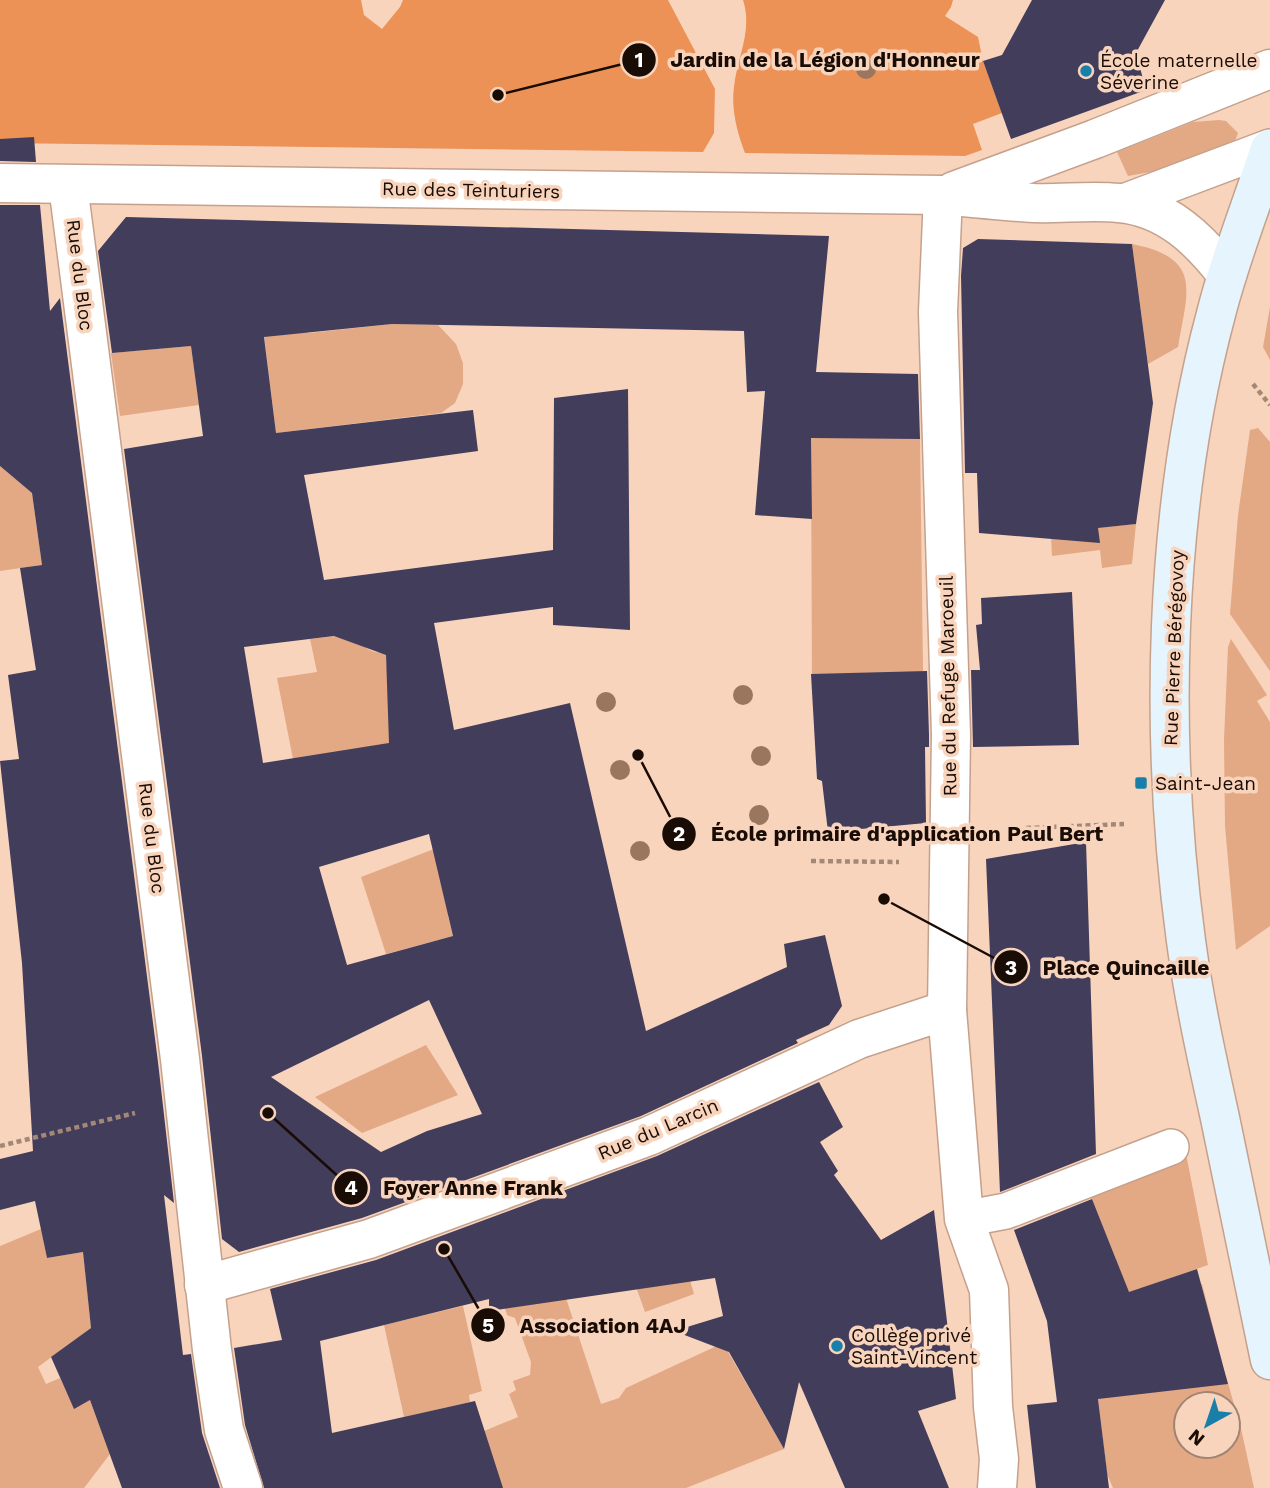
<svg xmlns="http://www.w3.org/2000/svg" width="1270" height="1488" viewBox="0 0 1270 1488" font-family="'Work Sans',sans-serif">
  <rect width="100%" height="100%" fill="#f9d4bd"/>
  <g fill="#e3a884" fill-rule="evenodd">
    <path d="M1219 120 1226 121 1238 133 1233 146 1194 164 1128 176 1117 152 1193 122Z"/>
    <path d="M1132 244C1204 258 1187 292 1178 347L1148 364Z"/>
    <path d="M1270 307V360L1263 347Z"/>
    <path d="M392 324 438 325 456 344 463 363V384L455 403 441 413 276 433 263 326 310 333Z"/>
    <path d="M191 346 199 405 120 416 111 353Z"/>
    <path d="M1258 428 1270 442V671L1230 614 1238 515 1250 430Z"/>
    <path d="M811 431 920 439 923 671 812 694Z"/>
    <path d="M0 466 32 493 42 565 0 571Z"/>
    <path d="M1136 524 1132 564 1102 568 1100 550 1052 556 1051 534 1065 531Z"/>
    <path d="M354 634C360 645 371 655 386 652V665L439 657 450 708 407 717 468 790 293 759 277 678 317 672 310 639Z"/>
    <path d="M1231 639 1267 695 1257 701 1270 722V926L1236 950 1225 826 1224 740 1228 647Z"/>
    <path d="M434 849 490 903 448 916 453 936 386 954 361 877Z"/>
    <path d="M426 1045 458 1095 362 1133 315 1097Z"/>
    <path d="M1186 1154 1208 1265 1162 1281 1168 1299 1202 1284 1222 1362 1116 1314V1259L1089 1192Z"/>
    <path d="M41 1229 47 1258 83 1252 91 1328 38 1367 46 1384 60 1378 74 1408 90 1400 110 1454 84 1488H0V1246Z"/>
    <path d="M678 1239 694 1294 645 1312 635 1284Z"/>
    <path d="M561 1283 601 1404 619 1398 626 1388 723 1343 784 1449 686 1488H488L472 1436 518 1417 509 1394 516 1390 513 1381 530 1375 531 1362 515 1318 507 1315 503 1302Z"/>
    <path d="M463 1306 482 1391 469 1395 470 1402 404 1417 384 1325Z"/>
    <path d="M1226 1376 1242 1433 1254 1488H1113L1107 1474 1098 1398 1213 1384ZM1186 1404H1228V1446H1186Z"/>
  </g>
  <g fill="#ec9257">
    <path d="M0 0H361L364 15 382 29 400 7 403 0H668L715 89 714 133 703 152 0 143Z"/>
    <path d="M743 0H953L951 7 945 16 978 37 983 61 1002 113 973 124 982 150 965 156 745 153C737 132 731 109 734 87 737 57 753 31 743 0Z"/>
  </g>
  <g fill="#423d5b" fill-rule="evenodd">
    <path d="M1032 0H1165L1136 53 1146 90 1011 139 983 61 1002 55Z"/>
    <path d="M34 137 36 162 0 161V139Z"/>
    <path d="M0 205H40L50 311 60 298 158 1062 174 1203 164 1195 183 1355 191 1354 202 1433 220 1488H122L90 1400 74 1409 51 1357 91 1328 83 1252 47 1258 35 1201 0 1210V1159L33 1151 22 963 0 761 19 759 8 675 36 670 20 568 42 565 32 493 0 466Z"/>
    <path d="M126 217 829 236 816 372 918 374 920 439 811 438 812 519 755 515 765 391 747 392 744 331 392 324 264 337 276 433 473 410 478 451 304 475 324 580 553 550 554 398 628 389 630 630 553 625V607L434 623 454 730 570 703 646 1031 787 967 784 944 825 935 842 1006 829 1025 796 1040 798 1043 641 1116 362 1218 239 1252 222 1239 202 1056 124 449 203 436 191 346 112 353 98 251ZM334 636 386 655 389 743 263 763 244 647ZM429 834 453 936 347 965 319 867ZM429 1000 482 1114 427 1131 381 1152 271 1077Z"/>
    <path d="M978 239 1132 244 1153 403 1136 524 1098 528 1100 543 979 533 977 473H965L961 276 963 248Z"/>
    <path d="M1072 592 1079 745 973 747 971 670H980L976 625 982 624 981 598Z"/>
    <path d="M927 671 929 735V747H925L926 823 828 832 822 781 817 779 811 674Z"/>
    <path d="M1086 842 1096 1154 1000 1192 986 859Z"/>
    <path d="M819 1082 843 1127 820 1142 838 1171 834 1175 881 1240 934 1210 956 1399 918 1411 949 1488H845L799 1382 784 1449 729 1352 674 1331 723 1316 715 1278 489 1311V1299L320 1341 332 1433 475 1401 503 1488H264L245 1425 234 1348 282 1340 270 1289 376 1260 657 1156Z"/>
    <path d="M1092 1199 1129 1292 1197 1269 1228 1384 1098 1399 1109 1488H1036L1027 1405 1057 1402 1047 1321 1014 1230Z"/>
  </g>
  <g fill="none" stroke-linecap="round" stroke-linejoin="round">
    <defs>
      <g id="lane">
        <path d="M1121 203 1270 147"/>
        <path d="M964 1219 1006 1211 1171 1147"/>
      </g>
      <g id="street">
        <path d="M0 183 943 195C973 198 1003 201 1034 203 1062 204 1091 200 1119 203 1167 207 1200 240 1227 275"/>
        <path d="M68 185 180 1059 212 1350 224 1430 243 1488"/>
        <path d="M954 191 1095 139 1270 69"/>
        <path d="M943 195 938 312 951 735 947 1010 964 1219 989 1290 993 1407 999 1459 997 1488"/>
        <path d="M204 1285 369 1239 649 1136 859 1039 947 1010"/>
      </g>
      <path id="secondary" d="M1270 149C1252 204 1230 258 1216 314 1163 511 1159 740 1186 941 1194 1000 1207 1059 1220 1118 1236 1198 1253 1279 1270 1360"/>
    </defs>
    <use href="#lane" stroke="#c5a18c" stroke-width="38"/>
    <use href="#street" stroke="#c5a18c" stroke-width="41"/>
    <use href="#secondary" stroke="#c5a18c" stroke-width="41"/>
    <g stroke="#a38877" stroke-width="4.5" stroke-dasharray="5 3.5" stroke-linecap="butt">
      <path d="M1253 384 1270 405"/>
      <path d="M1026 828 1124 824"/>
      <path d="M811 861 899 862"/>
      <path d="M0 1146 135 1113"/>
    </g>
    <use href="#lane" stroke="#fff" stroke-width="35"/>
    <use href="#street" stroke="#fff" stroke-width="38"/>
    <use href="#secondary" stroke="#e5f4fd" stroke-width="38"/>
  </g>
  <g fill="#9b765f">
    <circle cx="866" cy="69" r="10"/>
    <circle cx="743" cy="695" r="10"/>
    <circle cx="606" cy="702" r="10"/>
    <circle cx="761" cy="756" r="10"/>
    <circle cx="620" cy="770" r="10"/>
    <circle cx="759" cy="815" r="10"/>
    <circle cx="640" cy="851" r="10"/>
  </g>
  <g fill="#187fa9" stroke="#f9d4bd" stroke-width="2.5">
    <circle cx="1086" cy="71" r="7"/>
    <rect x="1134" y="776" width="14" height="14" rx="3.5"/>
    <circle cx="837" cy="1346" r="7"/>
  </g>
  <g text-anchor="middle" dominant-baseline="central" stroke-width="7" stroke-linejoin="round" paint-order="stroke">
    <g font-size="19" fill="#180c05" stroke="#f9d4bd" text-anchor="start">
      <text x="1100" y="60">École maternelle<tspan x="1100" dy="22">Séverine</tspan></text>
      <text x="1155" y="783">Saint-Jean</text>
      <text x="851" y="1335">Collège privé<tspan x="851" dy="22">Saint-Vincent</tspan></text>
    </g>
    <g font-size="19" fill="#180c05" stroke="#f9d4bd">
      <text transform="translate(471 190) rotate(1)">Rue des Teinturiers</text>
      <text transform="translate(80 275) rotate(83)">Rue du Bloc</text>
      <text transform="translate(1174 648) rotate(-88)">Rue Pierre Bérégovoy</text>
      <text transform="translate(948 686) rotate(-91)">Rue du Refuge Maroeuil</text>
      <text transform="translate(152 838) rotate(83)">Rue du Bloc</text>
      <text transform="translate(658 1129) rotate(-23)">Rue du Larcin</text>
    </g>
  </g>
  <path fill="none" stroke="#180c05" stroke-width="2.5" d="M498 95L639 60M638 755L679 834M884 899L1011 967M268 1113L351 1188M444 1249L488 1325"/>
  <g fill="#180c05" stroke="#f9d4bd" stroke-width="2.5">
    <circle cx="498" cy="95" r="7"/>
    <circle cx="638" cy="755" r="7"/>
    <circle cx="884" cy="899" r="7"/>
    <circle cx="268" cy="1113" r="7"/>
    <circle cx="444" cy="1249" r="7"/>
    <circle cx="639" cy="60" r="18"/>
    <circle cx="679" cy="834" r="18"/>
    <circle cx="1011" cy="967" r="18"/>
    <circle cx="351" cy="1188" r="18"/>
    <circle cx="488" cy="1325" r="18"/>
  </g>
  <g font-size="21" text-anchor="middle" font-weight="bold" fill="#fff">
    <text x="639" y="67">1</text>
    <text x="679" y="841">2</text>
    <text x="1011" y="975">3</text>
    <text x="351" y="1195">4</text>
    <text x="488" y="1333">5</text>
  </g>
  <g font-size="21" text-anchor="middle" font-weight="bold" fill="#180c05" stroke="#f9d4bd" stroke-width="7" stroke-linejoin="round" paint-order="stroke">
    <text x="825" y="67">Jardin de la Légion d'Honneur</text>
    <text x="907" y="841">École primaire d'application Paul Bert</text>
    <text x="1126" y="975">Place Quincaille</text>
    <text x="473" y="1195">Foyer Anne Frank</text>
    <text x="603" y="1333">Association 4AJ</text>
  </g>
  <g transform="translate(1207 1425) rotate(220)"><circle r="33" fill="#f9d4bd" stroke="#9f8473" stroke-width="2"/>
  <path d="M0-5L12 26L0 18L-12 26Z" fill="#187fa9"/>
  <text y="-10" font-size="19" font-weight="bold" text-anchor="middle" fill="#180c05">N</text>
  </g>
</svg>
